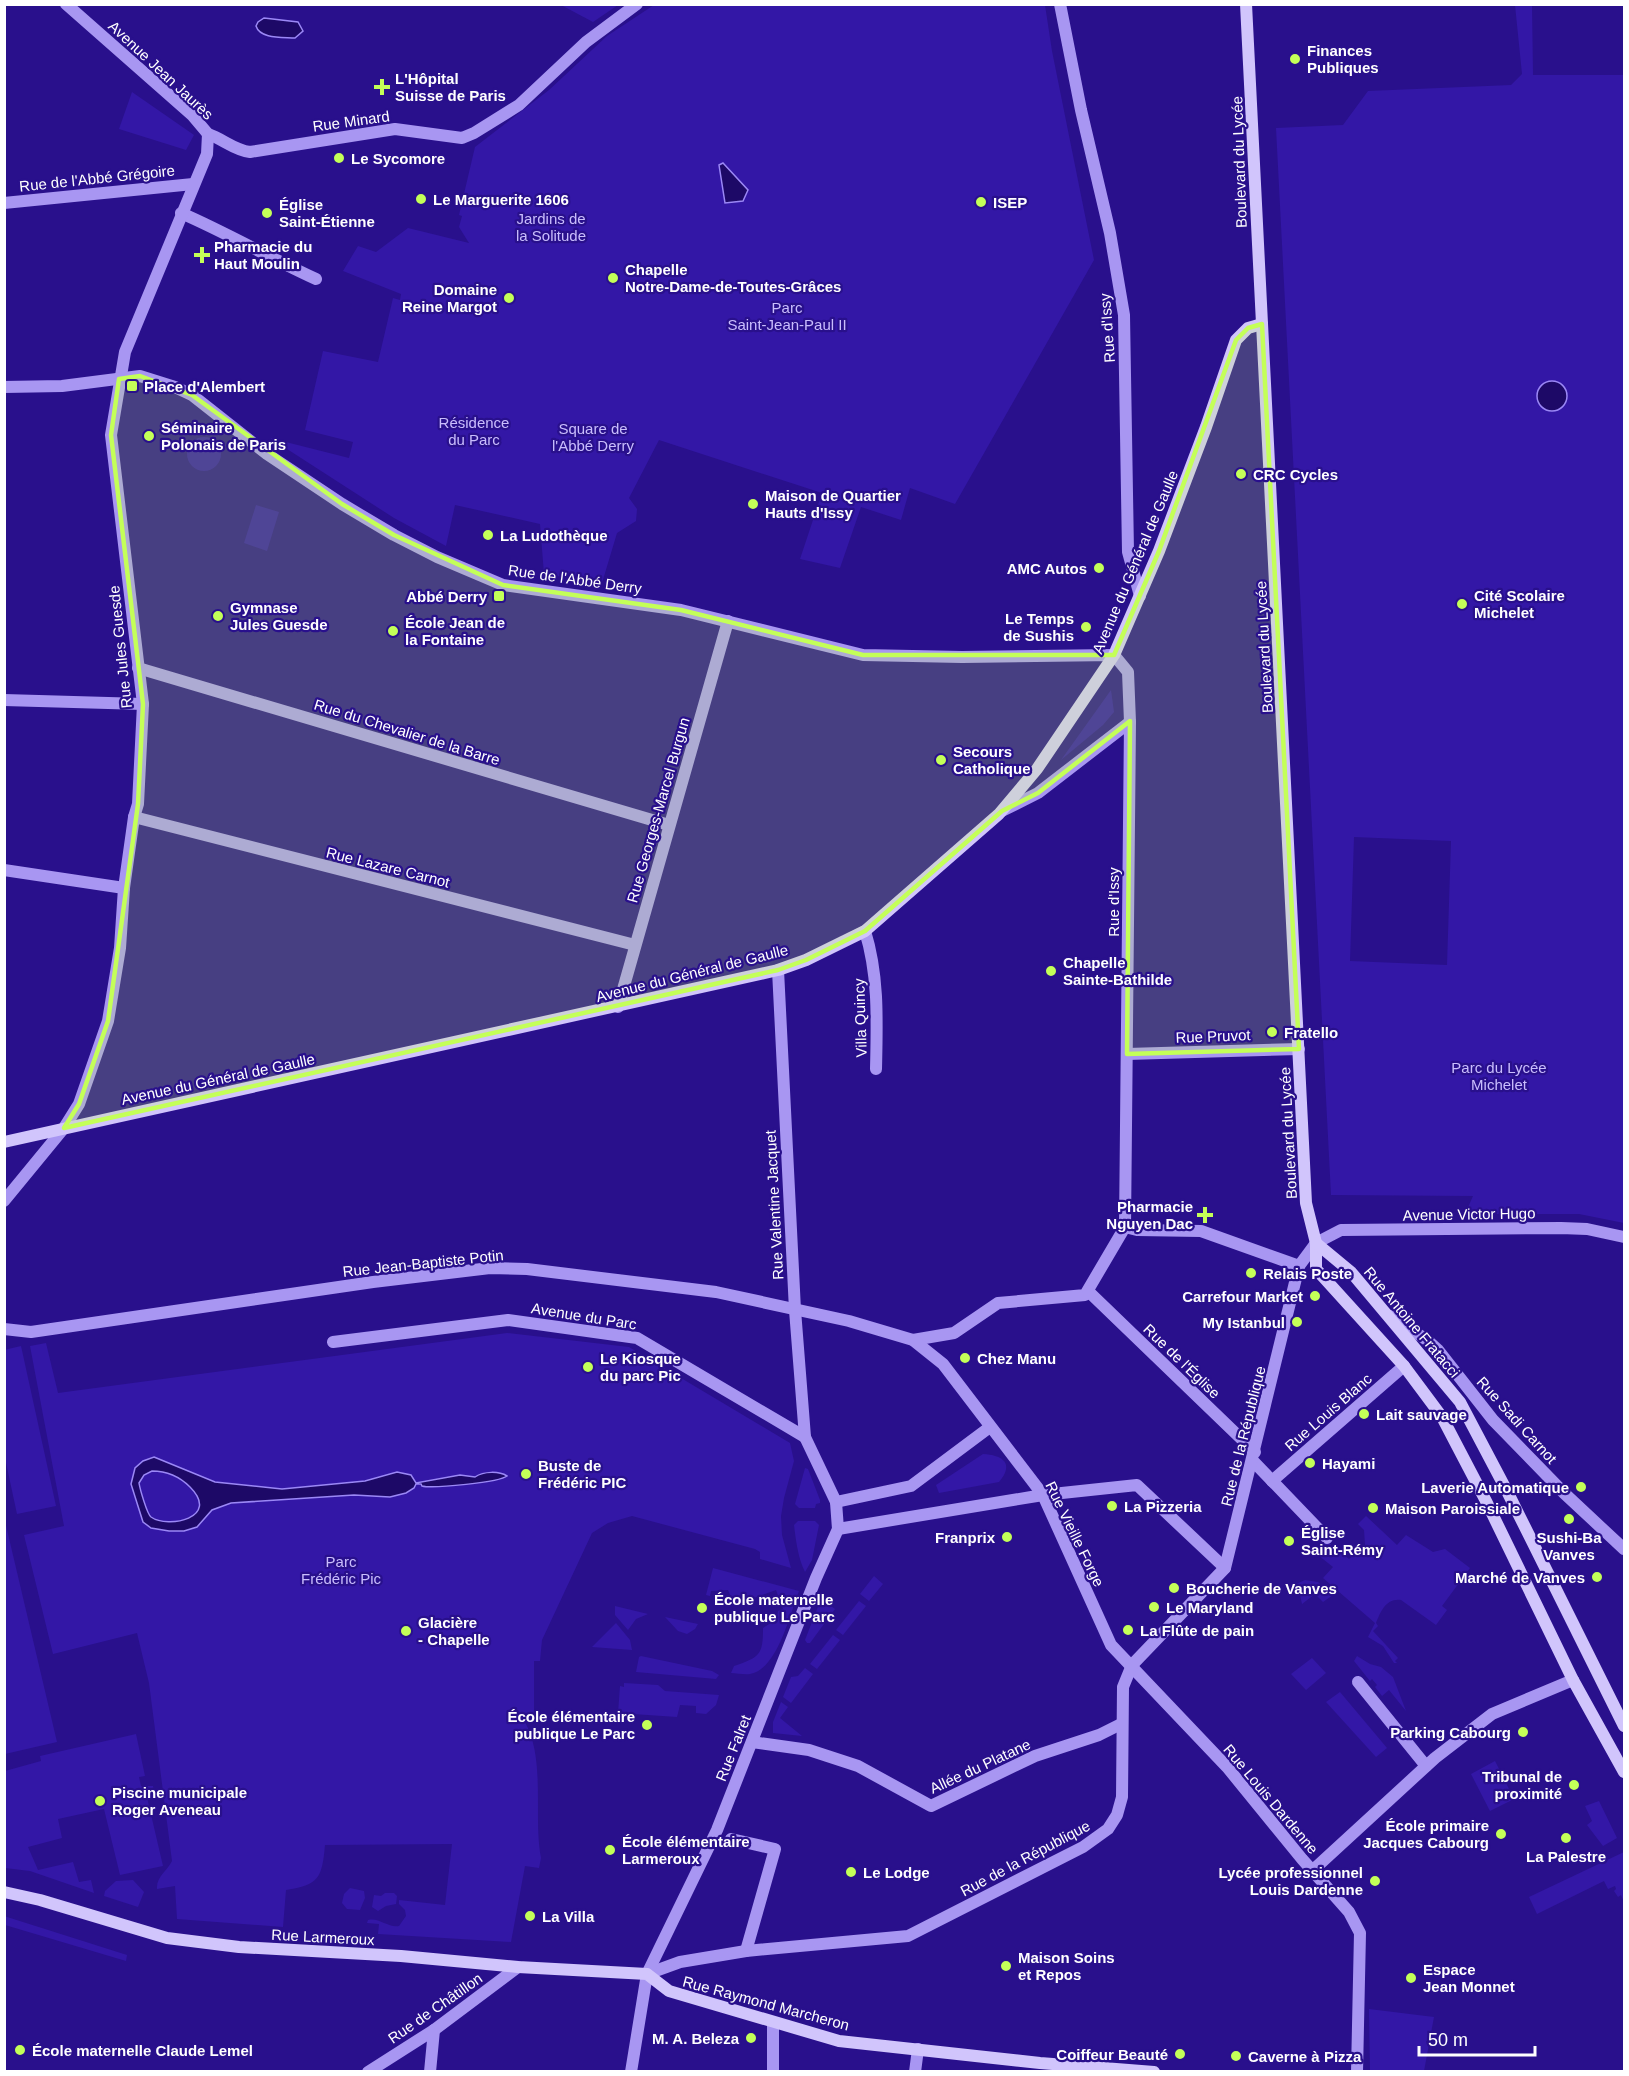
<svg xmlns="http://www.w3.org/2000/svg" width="1629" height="2076" viewBox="0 0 1629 2076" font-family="Arial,sans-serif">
  <rect width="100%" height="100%" fill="#29108c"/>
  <g fill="#3317a6" fill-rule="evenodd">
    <path d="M561 5H618L593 22Z"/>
    <path d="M654 5H1045L1052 51 1094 260 955 504 910 488 901 520 861 507 840 568 800 559 822 493 659 440 629 498 637 509 636 521 617 533 602 583 544 574 540 524 455 505 446 546 394 518 270 438 349 458 353 442 305 430 323 351 378 362 393 298 400 300 401 294 343 271 358 246 376 252 408 228 469 243 459 227 462 216 459 215 475 147 549 90 607 36Z"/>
    <path d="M1515 5H1532L1533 75H1624V1223L1579 1214H1465L1473 1196 1331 1195 1276 128 1343 125 1368 91 1511 85 1522 74ZM1354 837 1451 841 1447 965 1350 961Z"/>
    <path d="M132 92 194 135 186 150 119 129Z"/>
    <circle cx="204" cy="454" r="17"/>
    <path d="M256 505 279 512 267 551 244 543Z"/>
    <path d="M1111 690 1114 712 1103 725 1061 760Z"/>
    <path d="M507 1333 629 1347 790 1443 794 1461 784 1498 781 1516 782 1535 791 1568 760 1559V1552L755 1549 632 1516 608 1523 592 1533 542 1640 540 1661H534V1713L527 1718 525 1722C546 1760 533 1817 541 1858L539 1868 525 1866 511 1942 378 1934 379 1924 367 1923 368 1920C379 1917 388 1928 399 1926L406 1916 405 1910 399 1904V1900L445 1905 452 1844 325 1845C322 1878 319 1885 286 1890L283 1927 177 1919 175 1886 157 1889C156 1877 167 1871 172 1861L149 1683 137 1633 53 1654 24 1535 64 1526 30 1346 46 1343 58 1393Z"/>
    <path d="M21 1346 56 1506 17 1514 5 1458 4 1350Z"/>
    <path d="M983 1454C1002 1455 1015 1463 999 1482L939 1493 936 1485Z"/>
    <path d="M805 1468 808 1469 820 1500V1503L816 1504 815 1508H799L795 1504Z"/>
    <path d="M1366 1516 1397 1545 1406 1535 1433 1552 1445 1549 1470 1568 1442 1606 1447 1610 1436 1625 1401 1600C1386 1598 1381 1611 1376 1623L1378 1626 1373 1631 1398 1658 1395 1661 1397 1663H1394L1383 1646 1368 1637 1375 1623 1323 1578 1333 1567 1313 1551 1325 1540 1349 1559 1365 1545 1364 1530 1358 1524Z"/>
    <path d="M4 1517 57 1742 5 1754H4Z"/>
    <path d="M798 1521H815L819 1525 812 1560 805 1572C798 1558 796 1541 794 1525Z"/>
    <path d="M713 1568 799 1591C790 1614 777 1670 750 1674 744 1675 737 1673 731 1673L734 1666C760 1657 763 1655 763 1628L777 1619 778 1611 783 1609 776 1590 734 1605 728 1590 711 1591 710 1596 706 1595Z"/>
    <path d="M874 1576 883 1584 869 1601 860 1594Z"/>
    <path d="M1305 1580 1318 1582 1333 1595 1323 1602 1315 1594 1302 1604 1299 1590 1294 1585Z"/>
    <path d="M821 1599 835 1609 810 1643H807L805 1640Z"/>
    <path d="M859 1601 866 1606 843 1635 836 1630Z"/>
    <path d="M615 1606 648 1614 636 1619 628 1630 615 1615Z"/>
    <path d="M665 1617 698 1624 695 1629 687 1634 678 1631Z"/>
    <path d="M616 1623 630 1640 632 1650 592 1647Z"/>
    <path d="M833 1635 840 1640 817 1669 810 1664Z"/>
    <path d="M641 1656 712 1671 719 1675 716 1679 636 1672 639 1657Z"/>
    <path d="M1357 1656 1370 1664 1381 1667 1393 1677 1406 1711 1389 1690 1382 1696 1375 1687 1377 1685 1372 1679 1370 1681 1354 1661Z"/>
    <path d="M1312 1658 1326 1673 1306 1690 1291 1674Z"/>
    <path d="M805 1668 813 1674 791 1703 783 1697 791 1677 798 1676Z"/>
    <path d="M624 1683 658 1685 665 1691 719 1695 716 1705 706 1714 696 1713V1706L680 1705 677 1717 618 1713 620 1686 624 1687Z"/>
    <path d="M1340 1692 1387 1748 1376 1757 1326 1702Z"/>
    <path d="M781 1702 788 1707 780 1718 802 1736 773 1733V1722Z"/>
    <path d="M136 1734 145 1776 139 1777 141 1786H153L154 1791 146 1793 163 1866 120 1875 104 1809 58 1819 62 1838 28 1847 38 1870 73 1862 79 1882 91 1880 94 1893 30 1871 5 1868V1771L41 1761 40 1756Z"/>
    <path d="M1495 1761 1514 1799 1490 1811 1471 1774Z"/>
    <path d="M1599 1801 1617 1838 1603 1846 1587 1825 1592 1821 1585 1806Z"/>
    <path d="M1624 1852V1902L1621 1895 1618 1897 1614 1891 1616 1889 1615 1886 1608 1889 1604 1881 1537 1914 1529 1897Z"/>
    <path d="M133 1880 144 1892 138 1907 104 1896 105 1891 116 1881Z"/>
    <path d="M350 1888 364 1891 365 1898 360 1910 347 1909 342 1903 344 1894Z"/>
    <path d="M385 1893H394L397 1896 396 1904 386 1906 378 1911 372 1907 374 1895 381 1896Z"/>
    <path d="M4 1916 127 1955 126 1961 5 1925Z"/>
    <path d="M1369 2009 1434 2017 1424 2071H1370Z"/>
  </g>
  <g fill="#1d0967" stroke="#9b88f6" stroke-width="1.5" fill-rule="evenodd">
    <path d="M264 18 298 22 303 31 295 38C282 37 260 39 256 26L258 22Z"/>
    <path d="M723 163 748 190 743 201 725 203 719 165Z"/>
    <circle cx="1552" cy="396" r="15"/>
    <path d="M154 1457 215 1482 282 1489 365 1481 397 1472 411 1475 416 1483 460 1475 475 1477C484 1471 499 1471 507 1476 500 1482 433 1489 422 1486L421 1484H416L414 1488 406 1493 390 1497 354 1495 231 1503 212 1510 197 1527 184 1531H169L151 1528 143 1522 131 1484 135 1468 143 1461ZM152 1471C167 1471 179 1476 190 1487 221 1518 168 1529 151 1517 147 1514 140 1489 139 1483L144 1475Z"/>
  </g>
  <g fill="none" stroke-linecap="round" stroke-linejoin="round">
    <g stroke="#a896f2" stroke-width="12">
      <path d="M66 4 192 115 208 134"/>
      <path d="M1060 4 1081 110 1110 233 1124 315 1128 552 1140 596"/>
      <path d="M208 134C223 139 234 150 250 152L395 129 462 138 474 133 519 105 586 42 637 4"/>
      <path d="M4 203 193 184"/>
      <path d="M181 213C227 233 270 258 316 279"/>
      <path d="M4 387 62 386 140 376 175 387 192 395 267 454 342 504 394 535 437 557 503 585 681 610 863 655 962 657 1114 655 1128 672 1130 722 1125 1227 1085 1295 998 1303 954 1333 913 1340"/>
      <path d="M138 668 669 825"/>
      <path d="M4 700 143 704"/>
      <path d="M1002 811 1038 793 1130 722"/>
      <path d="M134 817 635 945"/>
      <path d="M4 870 124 888"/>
      <path d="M865 931C879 976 877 1022 876 1069"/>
      <path d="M618 1007 728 621"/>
      <path d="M1127 1054 1299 1049"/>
      <path d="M4 1201 64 1128 79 1104 108 1021 120 948 124 888 134 817 138 804 143 704 111 435 125 352 207 154 208 134"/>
      <path d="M1125 1227 1137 1230 1201 1231 1299 1266"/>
      <path d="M1088 1291 1255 1452"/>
      <path d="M1390 1316 1427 1340 1438 1350 1493 1420 1564 1493 1624 1549"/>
      <path d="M4 1329 31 1332 373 1282 490 1268 527 1269 716 1292 849 1321 913 1340 943 1364 1043 1495 1111 1645 1227 1767 1302 1859 1349 1912 1360 1933 1357 2072"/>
      <path d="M333 1342 508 1320 637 1338 805 1437"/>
      <path d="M1253 1461 1327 1538"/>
      <path d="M1272 1481 1404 1366"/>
      <path d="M836 1502 911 1486 990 1427"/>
      <path d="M838 1529 1043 1495 1137 1485 1225 1568"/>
      <path d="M1358 1682 1426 1766"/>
      <path d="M752 1742 809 1750 858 1766 931 1806 1035 1756 1099 1735 1121 1724"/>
      <path d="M731 1839 775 1849 746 1951"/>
      <path d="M1312 1871 1435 1758 1492 1714 1573 1680"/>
      <path d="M647 1974 680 1962 746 1951 908 1936 1083 1847 1108 1829 1117 1815 1122 1797 1123 1687 1132 1665 1225 1568 1299 1266 1316 1243 1341 1230 1561 1228 1587 1229 1624 1237"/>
      <path d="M368 2072 434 2030 518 1967"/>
      <path d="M430 2072 434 2030"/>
      <path d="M631 2072 647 1974 717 1830 816 1578 838 1529 836 1502 805 1437 795 1310 778 970"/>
      <path d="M773 2072V2023"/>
      <path d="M915 2072 918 2049"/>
    </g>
    <g stroke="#d1c5fc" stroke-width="12">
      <path d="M1246 4 1306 1203 1316 1243V1269L1404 1366 1442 1417 1487 1503 1573 1680 1624 1772"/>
      <path d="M4 1142 778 970 806 960 865 931 999 814 1037 769 1114 655 1159 551 1206 427 1236 340 1248 328 1262 324"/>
      <path d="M1316 1243 1351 1272 1460 1402 1508 1493 1624 1726"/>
      <path d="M4 1892 40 1900 167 1938 239 1947 401 1956 518 1967 647 1974 669 1991 839 2041 1040 2063 1154 2072"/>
    </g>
  </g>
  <path fill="#c4ff58" fill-opacity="0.2" stroke="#c4ff58" stroke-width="4.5" stroke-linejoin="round" d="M1262 324 1299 1049 1127 1054 1130 721 1038 793 1002 811 865 931 806 960 778 970 64 1128 79 1104 108 1021 138 804 143 704 111 435 119 379 140 376 192 395 342 504 394 535 503 585 681 610 863 655H1114L1159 551 1236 340 1248 328Z"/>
  <g fill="#c4ff58" stroke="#29108c" stroke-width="2">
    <circle cx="1295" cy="59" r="6"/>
    <path d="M379 78h6v6h6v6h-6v6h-6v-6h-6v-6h6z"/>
    <circle cx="339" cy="158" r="6"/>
    <circle cx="421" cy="199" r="6"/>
    <circle cx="981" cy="202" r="6"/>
    <circle cx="267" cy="213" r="6"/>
    <path d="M199 246h6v6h6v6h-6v6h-6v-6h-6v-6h6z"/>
    <circle cx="613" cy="278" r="6"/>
    <circle cx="509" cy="298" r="6"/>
    <rect x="126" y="380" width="12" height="12" rx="3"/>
    <circle cx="149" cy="436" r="6"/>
    <circle cx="1241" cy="474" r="6"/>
    <circle cx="753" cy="504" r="6"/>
    <circle cx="488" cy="535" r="6"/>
    <circle cx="1099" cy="568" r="6"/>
    <rect x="493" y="590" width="12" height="12" rx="3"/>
    <circle cx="1462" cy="604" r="6"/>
    <circle cx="218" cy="616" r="6"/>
    <circle cx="1086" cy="627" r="6"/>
    <circle cx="393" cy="631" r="6"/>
    <circle cx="941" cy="760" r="6"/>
    <circle cx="1051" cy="971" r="6"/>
    <circle cx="1272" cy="1032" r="6"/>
    <path d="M1202 1206h6v6h6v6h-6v6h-6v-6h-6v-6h6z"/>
    <circle cx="1251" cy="1273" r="6"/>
    <circle cx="1315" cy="1296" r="6"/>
    <circle cx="1297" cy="1322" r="6"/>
    <circle cx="965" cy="1358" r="6"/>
    <circle cx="588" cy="1367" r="6"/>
    <circle cx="1364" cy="1414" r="6"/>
    <circle cx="1310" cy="1463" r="6"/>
    <circle cx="526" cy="1474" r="6"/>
    <circle cx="1581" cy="1487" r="6"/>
    <circle cx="1112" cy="1506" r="6"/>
    <circle cx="1373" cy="1508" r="6"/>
    <circle cx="1569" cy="1519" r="6"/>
    <circle cx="1007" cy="1537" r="6"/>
    <circle cx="1289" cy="1541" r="6"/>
    <circle cx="1597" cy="1577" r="6"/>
    <circle cx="1174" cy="1588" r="6"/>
    <circle cx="1154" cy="1607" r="6"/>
    <circle cx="702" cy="1608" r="6"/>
    <circle cx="1128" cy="1630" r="6"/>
    <circle cx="406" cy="1631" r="6"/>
    <circle cx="647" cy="1725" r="6"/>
    <circle cx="1523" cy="1732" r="6"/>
    <circle cx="1574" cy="1785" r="6"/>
    <circle cx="100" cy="1801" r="6"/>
    <circle cx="1501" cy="1834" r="6"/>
    <circle cx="1566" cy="1838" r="6"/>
    <circle cx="610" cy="1850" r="6"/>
    <circle cx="851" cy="1872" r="6"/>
    <circle cx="1375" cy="1881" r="6"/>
    <circle cx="530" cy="1916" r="6"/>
    <circle cx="1006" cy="1966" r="6"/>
    <circle cx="1411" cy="1978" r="6"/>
    <circle cx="751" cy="2038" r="6"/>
    <circle cx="20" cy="2050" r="6"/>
    <circle cx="1180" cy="2054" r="6"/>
    <circle cx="1236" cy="2056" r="6"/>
  </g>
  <g text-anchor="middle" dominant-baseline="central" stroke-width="4.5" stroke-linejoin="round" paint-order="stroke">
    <g font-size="15" font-weight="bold" fill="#fff" stroke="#29108c" text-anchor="start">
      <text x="1307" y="50">Finances<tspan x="1307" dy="17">Publiques</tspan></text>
      <text x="395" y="78">L'Hôpital<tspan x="395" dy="17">Suisse de Paris</tspan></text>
      <text x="351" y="158">Le Sycomore</text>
      <text x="433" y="199">Le Marguerite 1606</text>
      <text x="993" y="202">ISEP</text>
      <text x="279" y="204">Église<tspan x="279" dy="17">Saint-Étienne</tspan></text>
      <text x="214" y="246">Pharmacie du<tspan x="214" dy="17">Haut Moulin</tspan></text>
      <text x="625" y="269">Chapelle<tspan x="625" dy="17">Notre-Dame-de-Toutes-Grâces</tspan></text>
      <text x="497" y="289" text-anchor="end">Domaine<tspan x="497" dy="17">Reine Margot</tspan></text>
      <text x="144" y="386">Place d'Alembert</text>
      <text x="161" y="427">Séminaire<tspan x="161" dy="17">Polonais de Paris</tspan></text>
      <text x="1253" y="474">CRC Cycles</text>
      <text x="765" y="495">Maison de Quartier<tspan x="765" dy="17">Hauts d'Issy</tspan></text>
      <text x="500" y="535">La Ludothèque</text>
      <text x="1087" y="568" text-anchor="end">AMC Autos</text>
      <text x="1474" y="595">Cité Scolaire<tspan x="1474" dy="17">Michelet</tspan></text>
      <text x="487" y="596" text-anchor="end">Abbé Derry</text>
      <text x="230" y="607">Gymnase<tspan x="230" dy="17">Jules Guesde</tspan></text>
      <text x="1074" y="618" text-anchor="end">Le Temps<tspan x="1074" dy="17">de Sushis</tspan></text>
      <text x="405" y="622">École Jean de<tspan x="405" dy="17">la Fontaine</tspan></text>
      <text x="953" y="751">Secours<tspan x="953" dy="17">Catholique</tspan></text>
      <text x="1063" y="962">Chapelle<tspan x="1063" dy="17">Sainte-Bathilde</tspan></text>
      <text x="1284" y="1032">Fratello</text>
      <text x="1193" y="1206" text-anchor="end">Pharmacie<tspan x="1193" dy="17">Nguyen Dac</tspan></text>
      <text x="1263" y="1273">Relais Poste</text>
      <text x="1303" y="1296" text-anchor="end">Carrefour Market</text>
      <text x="1285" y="1322" text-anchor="end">My Istanbul</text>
      <text x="600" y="1358">Le Kiosque<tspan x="600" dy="17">du parc Pic</tspan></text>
      <text x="977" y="1358">Chez Manu</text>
      <text x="1376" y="1414">Lait sauvage</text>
      <text x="1322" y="1463">Hayami</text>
      <text x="538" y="1465">Buste de<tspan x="538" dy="17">Frédéric PIC</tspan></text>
      <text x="1569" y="1487" text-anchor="end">Laverie Automatique</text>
      <text x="1124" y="1506">La Pizzeria</text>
      <text x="1385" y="1508">Maison Paroissiale</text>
      <text x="1301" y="1532">Église<tspan x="1301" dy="17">Saint-Rémy</tspan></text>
      <text x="995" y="1537" text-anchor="end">Franprix</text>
      <text x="1569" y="1537" text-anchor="middle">Sushi-Ba<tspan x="1569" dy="17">Vanves</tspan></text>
      <text x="1585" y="1577" text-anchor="end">Marché de Vanves</text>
      <text x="1186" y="1588">Boucherie de Vanves</text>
      <text x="714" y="1599">École maternelle<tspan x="714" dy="17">publique Le Parc</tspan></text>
      <text x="1166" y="1607">Le Maryland</text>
      <text x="418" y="1622">Glacière<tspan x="418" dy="17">- Chapelle</tspan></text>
      <text x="1140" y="1630">La Flûte de pain</text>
      <text x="635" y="1716" text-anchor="end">École élémentaire<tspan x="635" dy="17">publique Le Parc</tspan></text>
      <text x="1511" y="1732" text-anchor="end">Parking Cabourg</text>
      <text x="1562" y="1776" text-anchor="end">Tribunal de<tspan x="1562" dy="17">proximité</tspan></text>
      <text x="112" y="1792">Piscine municipale<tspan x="112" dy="17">Roger Aveneau</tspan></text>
      <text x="1489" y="1825" text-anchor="end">École primaire<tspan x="1489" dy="17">Jacques Cabourg</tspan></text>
      <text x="622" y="1841">École élémentaire<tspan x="622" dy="17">Larmeroux</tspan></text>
      <text x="1566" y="1856" text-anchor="middle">La Palestre</text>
      <text x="863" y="1872">Le Lodge</text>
      <text x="1363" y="1872" text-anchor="end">Lycée professionnel<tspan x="1363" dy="17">Louis Dardenne</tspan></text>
      <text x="542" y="1916">La Villa</text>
      <text x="1018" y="1957">Maison Soins<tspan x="1018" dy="17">et Repos</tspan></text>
      <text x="1423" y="1969">Espace<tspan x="1423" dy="17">Jean Monnet</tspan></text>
      <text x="739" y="2038" text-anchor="end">M. A. Beleza</text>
      <text x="32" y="2050">École maternelle Claude Lemel</text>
      <text x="1168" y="2054" text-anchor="end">Coiffeur Beauté</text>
      <text x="1248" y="2056">Caverne à Pizza</text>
    </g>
    <g font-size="15" fill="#fff" stroke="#29108c">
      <text transform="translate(161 70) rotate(43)">Avenue Jean Jaurès</text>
      <text transform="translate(351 121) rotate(-8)">Rue Minard</text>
      <text transform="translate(1239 162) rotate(-92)">Boulevard du Lycée</text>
      <text transform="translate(97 178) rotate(-6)">Rue de l'Abbé Grégoire</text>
      <text transform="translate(1107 328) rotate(-94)">Rue d'Issy</text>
      <text transform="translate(1135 562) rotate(-67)">Avenue du Général de Gaulle</text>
      <text transform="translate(575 579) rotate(8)">Rue de l'Abbé Derry</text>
      <text transform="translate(120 647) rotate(-96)">Rue Jules Guesde</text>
      <text transform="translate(1264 647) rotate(-93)">Boulevard du Lycée</text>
      <text transform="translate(407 732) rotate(17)">Rue du Chevalier de la Barre</text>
      <text transform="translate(658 810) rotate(-74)">Rue Georges-Marcel Burgun</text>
      <text transform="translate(388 867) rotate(14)">Rue Lazare Carnot</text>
      <text transform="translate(1113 902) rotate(-90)">Rue d'Issy</text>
      <text transform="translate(692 973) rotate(-14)">Avenue du Général de Gaulle</text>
      <text transform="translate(860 1018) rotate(-92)">Villa Quincy</text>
      <text transform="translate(1213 1036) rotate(-2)">Rue Pruvot</text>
      <text transform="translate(218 1079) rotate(-12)">Avenue du Général de Gaulle</text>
      <text transform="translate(1288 1133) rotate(-93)">Boulevard du Lycée</text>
      <text transform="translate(774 1205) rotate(-93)">Rue Valentine Jacquet</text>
      <text transform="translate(1469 1214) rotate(-1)">Avenue Victor Hugo</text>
      <text transform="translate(423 1263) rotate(-6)">Rue Jean-Baptiste Potin</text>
      <text transform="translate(584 1316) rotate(9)">Avenue du Parc</text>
      <text transform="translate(1412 1322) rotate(50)">Rue Antoine Fratacci</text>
      <text transform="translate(1182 1361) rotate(44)">Rue de l'Église</text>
      <text transform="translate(1328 1412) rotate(-41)">Rue Louis Blanc</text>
      <text transform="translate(1517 1420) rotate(48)">Rue Sadi Carnot</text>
      <text transform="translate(1243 1436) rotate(-76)">Rue de la République</text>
      <text transform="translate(1075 1534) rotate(64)">Rue Vieille Forge</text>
      <text transform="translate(733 1748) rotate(-68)">Rue Falret</text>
      <text transform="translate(980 1766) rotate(-25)">Allée du Platane</text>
      <text transform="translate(1271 1799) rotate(50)">Rue Louis Dardenne</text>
      <text transform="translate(1025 1858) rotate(-28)">Rue de la République</text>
      <text transform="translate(323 1937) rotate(3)">Rue Larmeroux</text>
      <text transform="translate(766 2003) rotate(15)">Rue Raymond Marcheron</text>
      <text transform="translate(435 2008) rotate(-35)">Rue de Châtillon</text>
    </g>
    <g font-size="15" fill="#c9bdfd" stroke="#29108c">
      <text x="551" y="218">Jardins de<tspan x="551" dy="17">la Solitude</tspan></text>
      <text x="787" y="307">Parc<tspan x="787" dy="17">Saint-Jean-Paul II</tspan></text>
      <text x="474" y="422">Résidence<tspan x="474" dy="17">du Parc</tspan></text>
      <text x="593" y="428">Square de<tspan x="593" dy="17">l'Abbé Derry</tspan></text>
      <text x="1499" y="1067">Parc du Lycée<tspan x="1499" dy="17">Michelet</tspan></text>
      <text x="341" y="1561">Parc<tspan x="341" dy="17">Frédéric Pic</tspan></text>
    </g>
  </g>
  <rect width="1629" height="2076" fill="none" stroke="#ffffff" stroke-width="12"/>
  <path d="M1419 2046v9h116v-9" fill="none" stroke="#ffffff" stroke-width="3"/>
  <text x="1428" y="2046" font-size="18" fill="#ffffff" stroke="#29108c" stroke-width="4.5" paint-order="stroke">50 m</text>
</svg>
